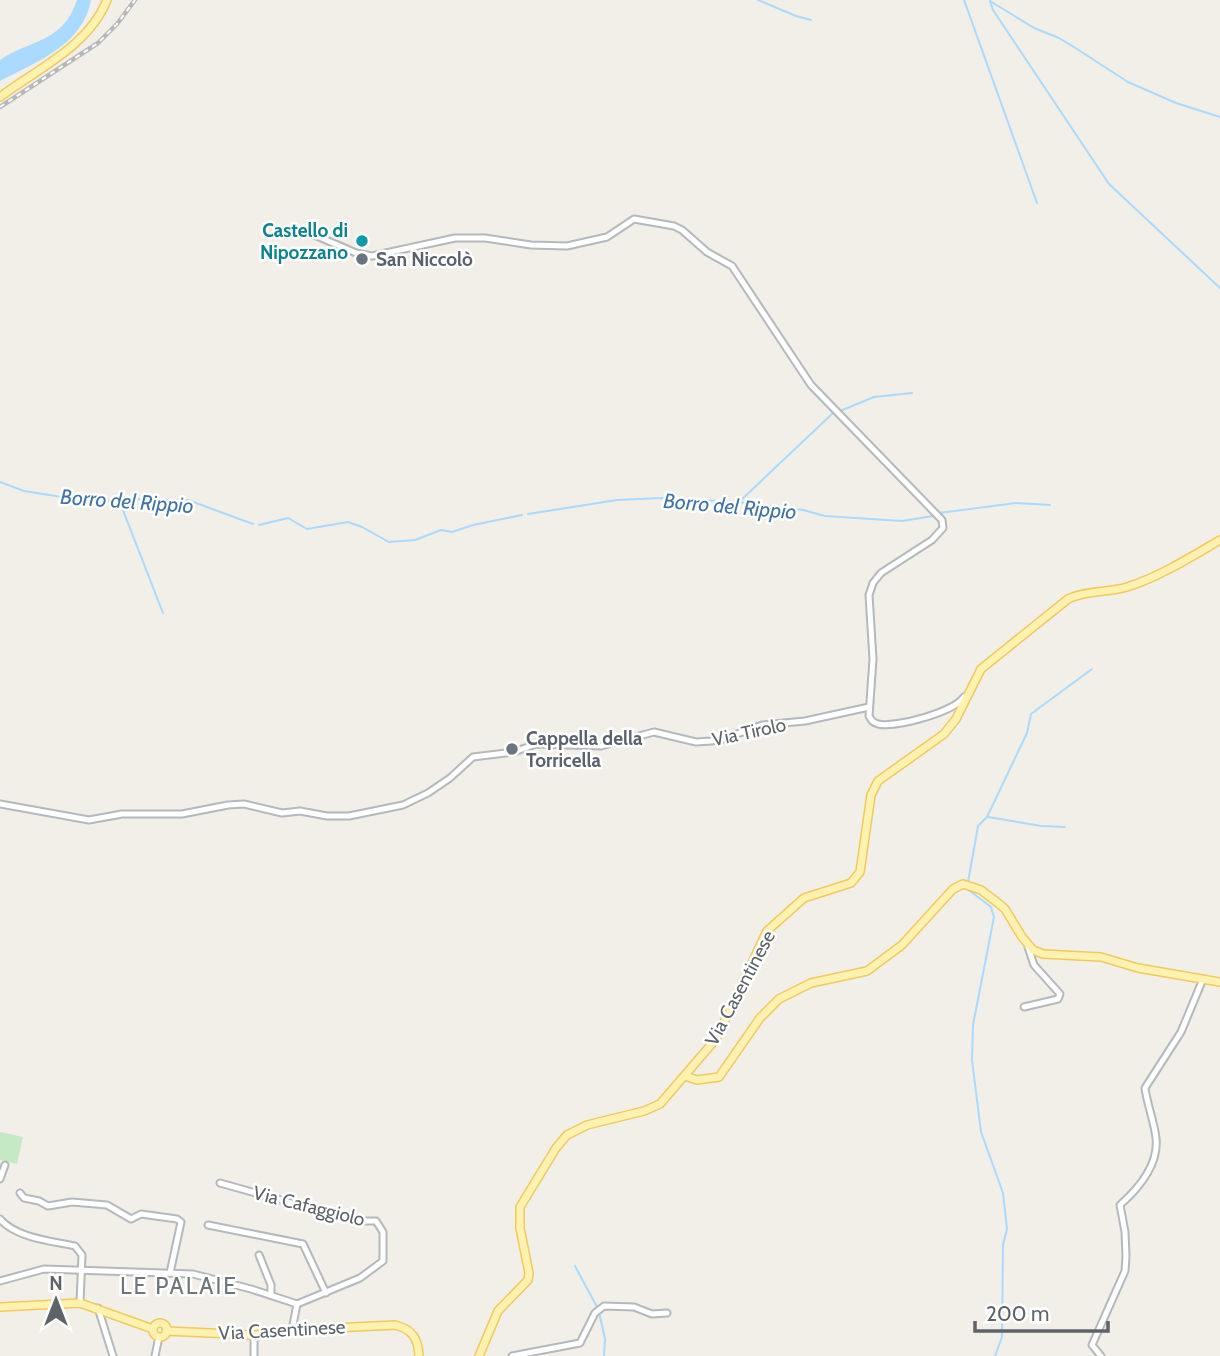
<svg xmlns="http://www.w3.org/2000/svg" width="1220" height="1356" viewBox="0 0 1220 1356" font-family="Cabin,sans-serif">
  <rect width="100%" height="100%" fill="#f1efe8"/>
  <path fill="#c5e8c5" d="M0 1132 23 1137 17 1164 0 1160Z"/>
  <path fill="#aadaff" d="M77 0H91C83 45 36 62 0 81V60C31 39 63 43 77 0Z"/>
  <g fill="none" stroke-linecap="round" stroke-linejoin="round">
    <g stroke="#aadaff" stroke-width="2">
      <path d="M758 0 796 16 811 20"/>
      <path d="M964 0 1037 203"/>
      <path d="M990 1 993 10 1109 184 1220 288"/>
      <path d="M990 1 1034 28 1059 38 1077 49 1128 82 1176 103 1220 117"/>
      <path d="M840 411 874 397 912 393"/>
      <path d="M0 482 24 491 93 502 122 499 188 500 253 524"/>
      <path d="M119 500 163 613"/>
      <path d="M739 502 832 414"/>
      <path d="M939 513 1016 503 1050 505"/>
      <path d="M528 514 617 500 662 498 738 502 803 510 825 516 902 521 933 516"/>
      <path d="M259 525 288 518 307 529 348 522 362 527 389 542 415 540 441 530 452 532 473 525 522 515"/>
      <path d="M988 817 1041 826 1065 827"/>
      <path d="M968 882 978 826 987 817 1027 733 1031 714 1092 669"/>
      <path d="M969 888 970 891 991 907 994 917 973 1025 972 1060 981 1132 1003 1193 1007 1229 1003 1245 1002 1337 995 1356"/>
      <path d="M575 1266 597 1307"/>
      <path d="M599 1312 605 1339 604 1356"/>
    </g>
    <defs>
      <g id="minor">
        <path d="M310 233 356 253 372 256 455 238H485L531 245 567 246 607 237 634 219 674 226 682 230 707 252 732 266 811 385 942 520 943 528 932 540 881 573 873 583 869 595 873 659 869 716C872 721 872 722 878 724 896 728 954 712 964 697"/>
        <path d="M0 804 89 820 122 814H182L228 805 244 804 282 813 300 811 327 816H349L403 805 428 793 450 778 473 757 514 752 536 744 601 746 654 732 696 742 711 741 723 739 762 725 805 721 869 707"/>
        <path d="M1024 1007 1058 999 1060 994 1034 965 1028 947"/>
        <path d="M0 1179 5 1165"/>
        <path d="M20 1193 24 1198 39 1201 48 1206 72 1202 107 1205 131 1219 141 1214 177 1219 181 1222 170 1273"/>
        <path d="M0 1219C16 1238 52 1241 75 1246L82 1255 80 1303"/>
        <path d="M208 1225 303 1244 326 1293"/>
        <path d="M259 1255 271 1285V1295"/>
        <path d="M0 1281 44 1269 193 1274 251 1289 297 1304 360 1278 383 1261V1232L376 1221H356L220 1183"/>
        <path d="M98 1308 113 1356"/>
        <path d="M292 1330 297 1304"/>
        <path d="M155 1356 159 1337"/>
        <path d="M254 1356V1335"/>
        <path d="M512 1356 580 1343 595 1313 604 1306 634 1307 652 1314 667 1313"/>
        <path d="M1101 1356 1092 1345 1125 1271 1126 1256 1125 1232 1120 1205C1138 1189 1159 1165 1156 1138 1154 1121 1147 1104 1145 1088L1181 1032 1203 979"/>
      </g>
      <g id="major">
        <path d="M0 97C37 69 89 46 107 0"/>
        <path d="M685 1076 697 1080 719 1077 760 1018 779 999 811 983 867 971 902 945 953 889 963 884 981 890 998 903 1005 909 1022 937 1033 950 1043 954 1101 957 1138 968 1220 982"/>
        <path d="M0 1307 80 1303 153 1329"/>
        <circle cx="160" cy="1330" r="7"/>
        <path d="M166 1331 254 1335 292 1330 395 1325C412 1329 418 1338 419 1356"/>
        <path d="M479 1356 498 1311 528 1280 529 1273 520 1228V1207L556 1148 567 1135 587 1125 644 1111 660 1104 716 1039 767 931 804 898 851 883 860 872 871 795 878 781 944 734 956 719 981 669 1068 599C1087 590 1107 593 1127 587 1159 577 1191 557 1220 540"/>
      </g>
    </defs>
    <use href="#minor" stroke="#b5b8bc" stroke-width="9"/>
    <use href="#major" stroke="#f2c960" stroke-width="10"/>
    <use href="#minor" stroke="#fff" stroke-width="5"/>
    <use href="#major" stroke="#fff2af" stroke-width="7"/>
    <defs>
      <path id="rail" d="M0 107 98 43 117 24 135 0"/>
    </defs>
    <use href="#rail" stroke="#b6b7b8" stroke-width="4.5"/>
    <use href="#rail" stroke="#fff" stroke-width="2" stroke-dasharray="5" stroke-linecap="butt"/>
  </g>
  <circle fill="#0f9aa8" stroke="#fff" stroke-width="2.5" cx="362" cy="241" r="7"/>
  <g fill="#6b7280" stroke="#fff" stroke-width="2.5">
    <circle cx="362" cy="259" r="7"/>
    <circle cx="512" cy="749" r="7"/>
  </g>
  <g text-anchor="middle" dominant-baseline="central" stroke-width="5" stroke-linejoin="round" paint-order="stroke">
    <g font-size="19" font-weight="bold" fill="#0d838f" stroke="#fff" text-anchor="end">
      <text x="348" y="230">Castello di<tspan x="348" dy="22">Nipozzano</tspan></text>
    </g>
    <g font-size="19" font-weight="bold" fill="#5b616d" stroke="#fff" text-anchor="start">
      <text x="376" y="259">San Niccolò</text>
      <text x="526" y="738">Cappella della<tspan x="526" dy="22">Torricella</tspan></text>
    </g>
    <g font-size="19" fill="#5f6368" stroke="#fff">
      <text transform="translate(749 732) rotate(-12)">Via Tirolo</text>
      <text transform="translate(740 988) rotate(-62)">Via Casentinese</text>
      <text transform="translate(309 1206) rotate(14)">Via Cafaggiolo</text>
      <text transform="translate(282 1330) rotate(-3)">Via Casentinese</text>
    </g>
    <g font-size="21" font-style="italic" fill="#4174aa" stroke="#fff">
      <text transform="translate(127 501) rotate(4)">Borro del Rippio</text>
      <text transform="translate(730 506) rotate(5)">Borro del Rippio</text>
    </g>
    <g font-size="23" letter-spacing="2" fill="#70757a" stroke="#fff">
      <text x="179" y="1286">LE PALAIE</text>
    </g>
  </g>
  <g transform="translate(56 1300)" stroke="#ffffff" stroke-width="5" paint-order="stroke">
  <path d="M0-5L12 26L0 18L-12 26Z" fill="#5f6368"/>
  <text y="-10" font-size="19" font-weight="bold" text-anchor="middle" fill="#5f6368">N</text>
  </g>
  <path d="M975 1321v10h133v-10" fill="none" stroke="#5f6368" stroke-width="3.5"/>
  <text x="986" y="1321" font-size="21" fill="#5f6368" stroke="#ffffff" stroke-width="5" paint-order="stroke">200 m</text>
</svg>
